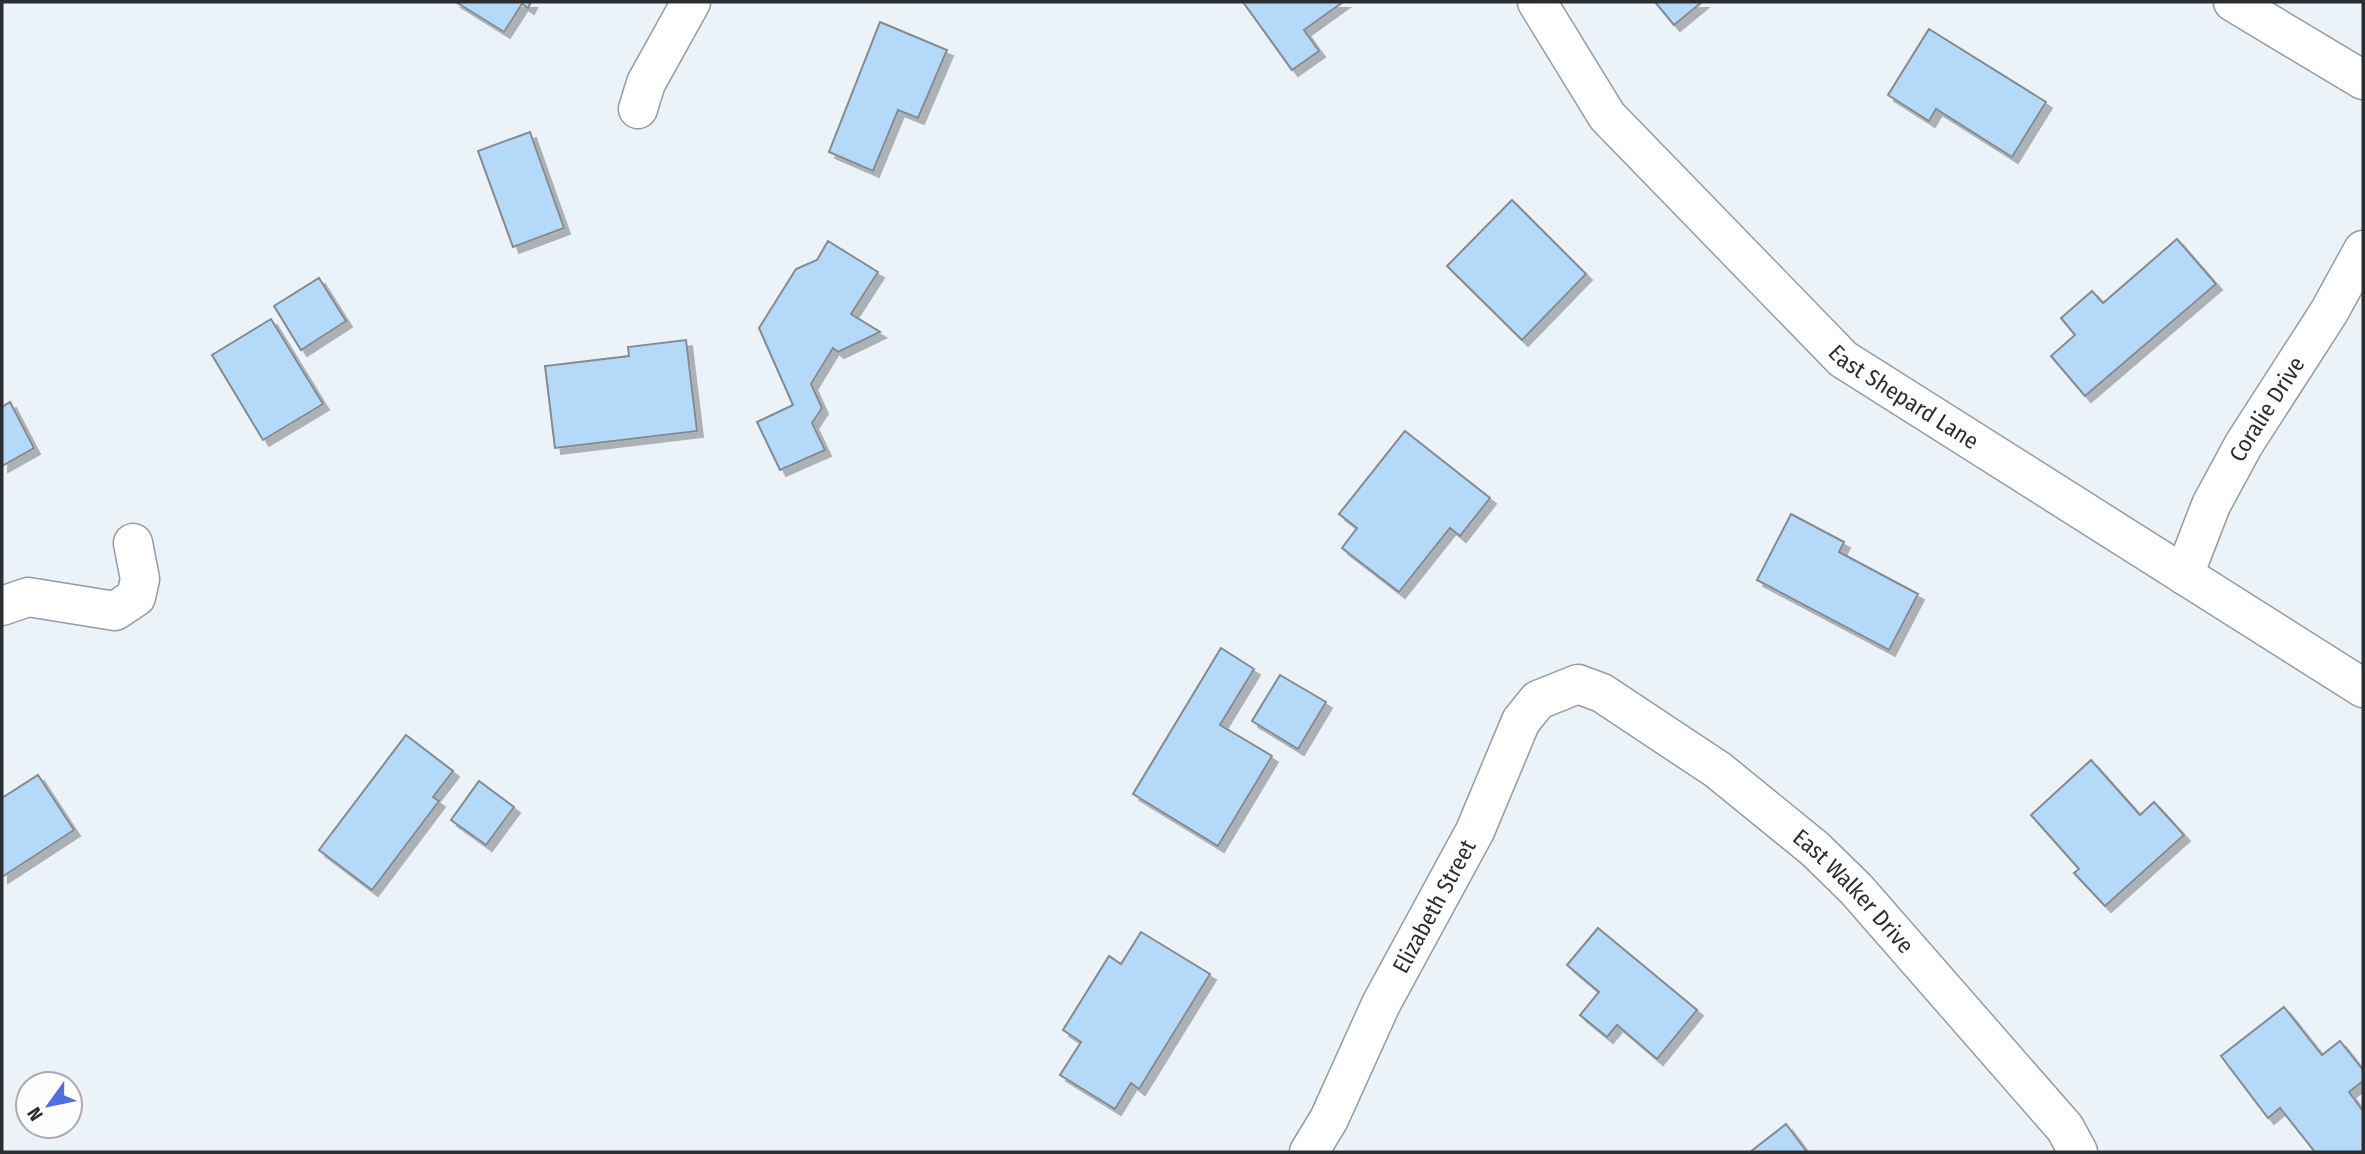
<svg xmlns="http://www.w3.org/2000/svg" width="2365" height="1154" viewBox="0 0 2365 1154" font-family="'Fira Sans Condensed',sans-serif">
  <defs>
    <filter id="shadow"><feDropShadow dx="6" dy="6" stdDeviation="0" flood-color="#0004"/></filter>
  </defs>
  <rect width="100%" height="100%" fill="#ebf2f8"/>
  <g fill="#b5daf9" stroke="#848a90" stroke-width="2" filter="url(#shadow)">
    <path d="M456 2H531L528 8 522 4 504 32Z"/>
    <path d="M1243 2H1343L1304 30 1319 51 1292 70Z"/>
    <path d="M1655 2H1702L1674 25Z"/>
    <path d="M880 22 947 50 918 118 898 110 873 171 829 152Z"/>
    <path d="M1929 29 2046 102 2012 157 1936 109 1929 121 1888 95Z"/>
    <path d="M530 132 564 228 513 247 478 151Z"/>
    <path d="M1512 200 1586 274 1522 340 1447 266Z"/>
    <path d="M2177 239 2216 284 2085 396 2051 356 2075 335 2061 318 2092 291 2103 303Z"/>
    <path d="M828 241 878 272 851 314 880 332 838 352 833 348 811 384 822 408 812 423 825 450 780 470 757 422 793 405 759 328 796 269 817 260Z"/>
    <path d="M319 278 346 321 301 350 274 306Z"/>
    <path d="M271 319 323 404 263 440 212 355Z"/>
    <path d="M686 340 697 431 555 448 545 366 629 356 628 347Z"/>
    <path d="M10 402 34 448 2 466V407Z"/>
    <path d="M1405 431 1490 498 1460 536 1450 528 1399 592 1342 548 1357 528 1339 514Z"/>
    <path d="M1791 514 1844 542 1839 552 1918 594 1889 650 1757 580Z"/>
    <path d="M1221 648 1254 669 1220 725 1272 756 1218 846 1133 794Z"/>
    <path d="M1280 675 1326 702 1298 749 1252 721Z"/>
    <path d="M406 735 453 771 433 797 439 801 372 890 319 850Z"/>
    <path d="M2091 760 2140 815 2154 802 2184 835 2105 906 2074 873 2079 869 2031 815Z"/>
    <path d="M38 775 74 830 2 877V798Z"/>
    <path d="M479 781 514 807 486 845 451 820Z"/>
    <path d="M1598 928 1697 1010 1657 1059 1617 1025 1607 1037 1580 1015 1599 992 1567 965Z"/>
    <path d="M1141 932 1210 974 1139 1089 1131 1083 1115 1109 1060 1075 1081 1042 1063 1030 1109 956 1121 964Z"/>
    <path d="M2284 1007 2322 1055 2340 1041 2363 1070V1081L2349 1092 2363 1111V1152H2315L2280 1108 2268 1118 2221 1056Z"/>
    <path d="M1786 1124 1807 1152H1750Z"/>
  </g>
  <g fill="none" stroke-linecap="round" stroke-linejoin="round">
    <defs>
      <g id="minor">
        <path id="s1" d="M1537 2 1607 116 1843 359 2363 688"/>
        <path d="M2233 2 2363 80"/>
        <path d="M638 109 646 83 691 2"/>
        <path id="s2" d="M2184 575 2211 505 2244 444 2329 312 2363 250"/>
        <path d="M2 606 28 597 115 611 136 597 140 579 133 543"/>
        <path id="s3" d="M1309 1152 1329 1119 1381 1004 1475 831 1521 721 1538 700 1578 684 1602 693 1718 770 1815 849 1856 889 2065 1128 2078 1152"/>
      </g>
    </defs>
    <use href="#minor" stroke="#959ca1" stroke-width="41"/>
    <use href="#minor" stroke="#fff" stroke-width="38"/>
  </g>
  <g text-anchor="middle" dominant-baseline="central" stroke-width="6" stroke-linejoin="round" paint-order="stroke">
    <g font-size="23" fill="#2b2e30" stroke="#fefefe">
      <text stroke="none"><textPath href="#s1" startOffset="544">East Shepard Lane</textPath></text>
      <text stroke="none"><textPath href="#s2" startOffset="186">Coralie Drive</textPath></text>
      <text stroke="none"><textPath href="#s3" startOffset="898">East Walker Drive</textPath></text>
      <text stroke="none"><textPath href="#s3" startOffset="276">Elizabeth Street</textPath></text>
    </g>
  </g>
  <rect width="2365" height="1154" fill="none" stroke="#2b2e30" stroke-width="7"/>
  <g transform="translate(49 1105) rotate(237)"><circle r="33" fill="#fefefe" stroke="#aaabac" stroke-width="2"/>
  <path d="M0-5L12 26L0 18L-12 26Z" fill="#4e6fe3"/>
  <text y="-10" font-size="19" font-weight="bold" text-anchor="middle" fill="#2b2e30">N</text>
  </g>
</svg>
